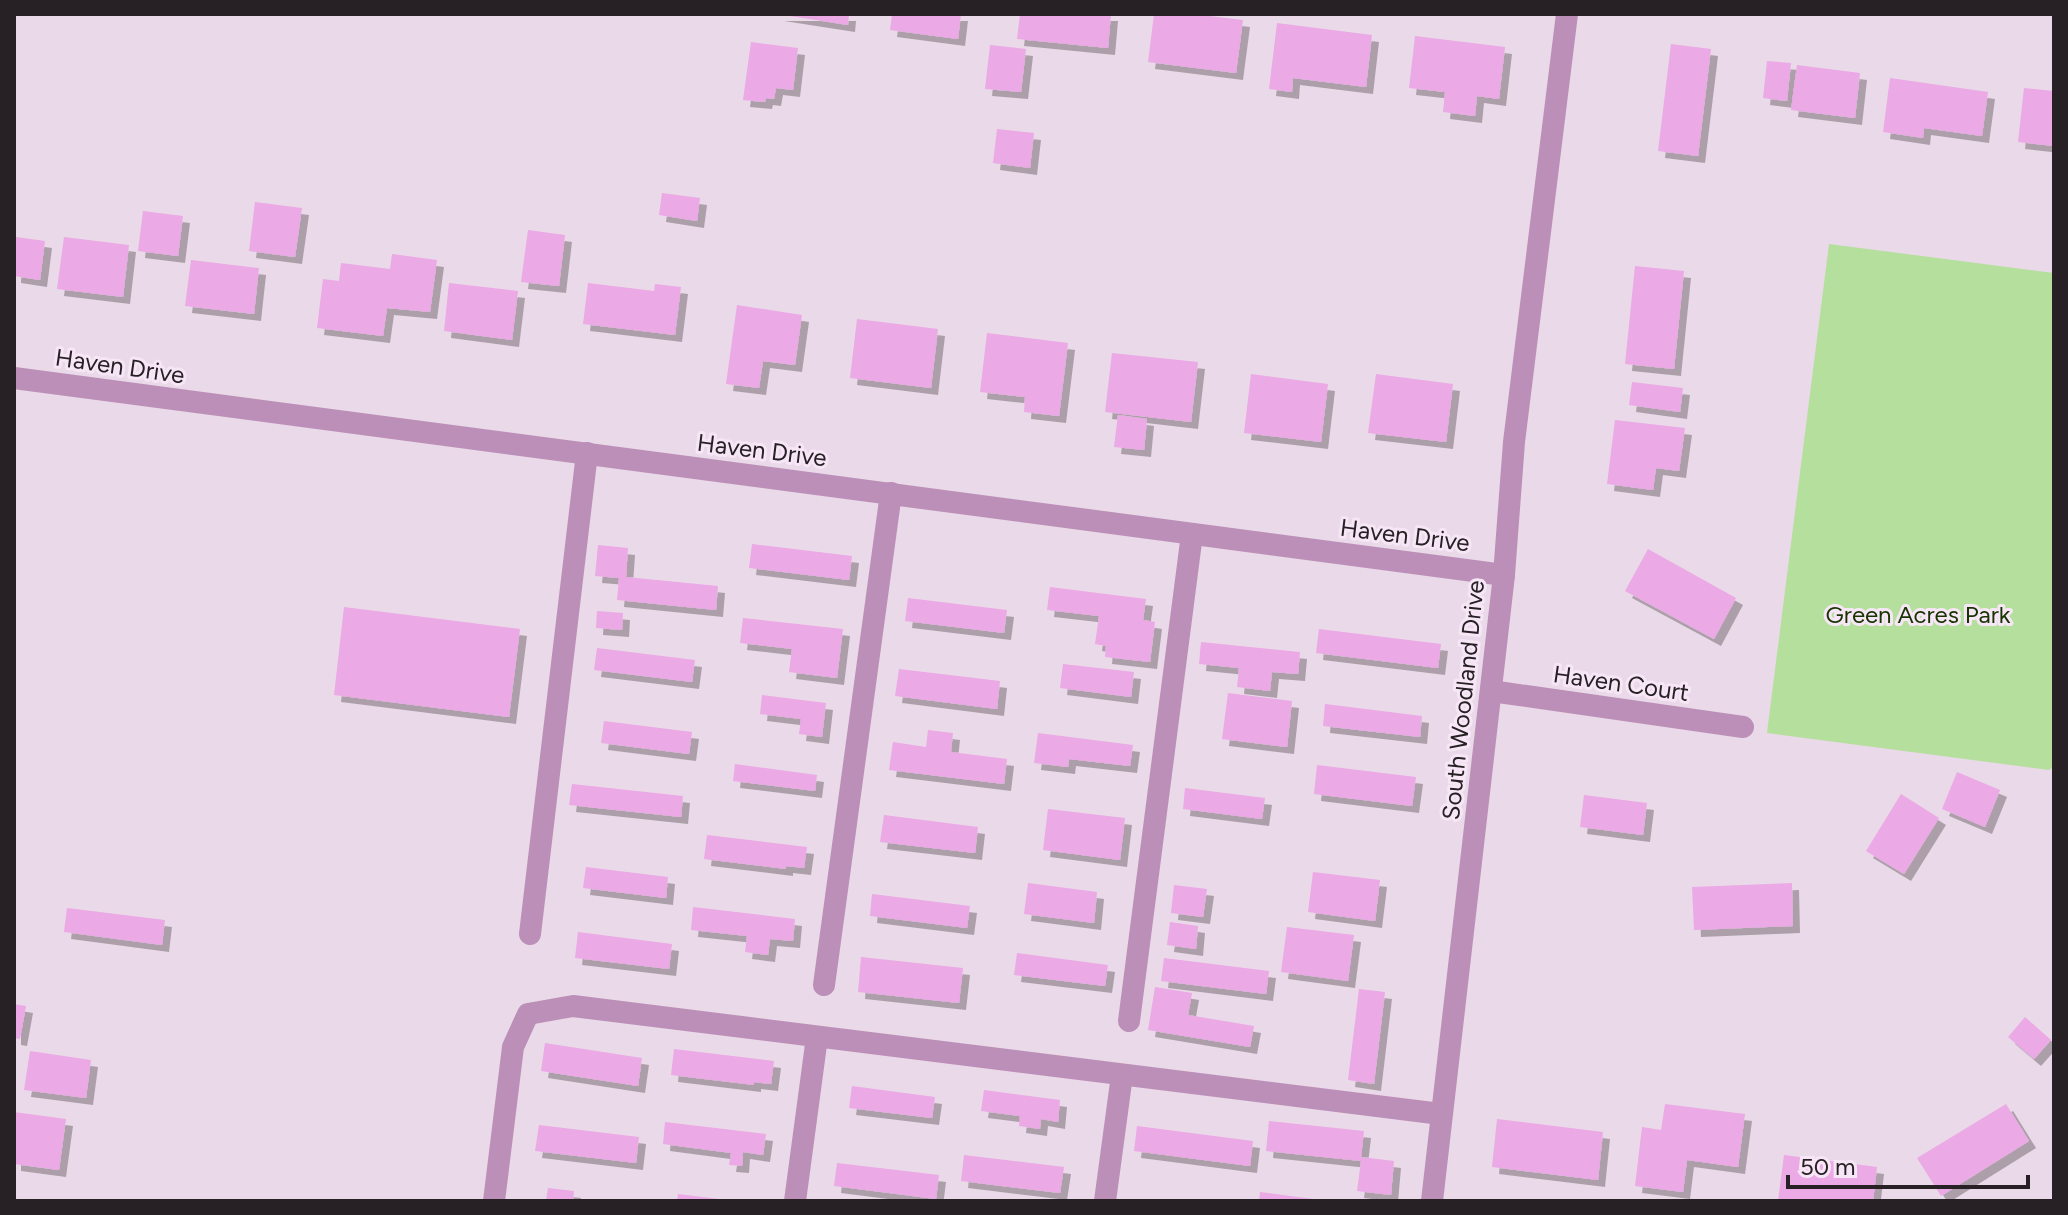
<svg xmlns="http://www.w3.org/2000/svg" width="2068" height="1215" viewBox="0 0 2068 1215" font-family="Figtree,sans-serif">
  <defs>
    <filter id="shadow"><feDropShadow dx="7" dy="7" stdDeviation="0" flood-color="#0004"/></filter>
  </defs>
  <rect width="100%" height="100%" fill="#ead9e8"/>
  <path fill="#b4df9c" d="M1829 244 2054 273V766L2049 770 1767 733Z"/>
  <g fill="#eba9e5" filter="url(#shadow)">
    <path d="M777 14H849L848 25Z"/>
    <path d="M892 14H961L958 39 890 30Z"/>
    <path d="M1020 14H1111L1108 48 1017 39Z"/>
    <path d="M1154 14H1193L1243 20 1236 73 1148 62Z"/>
    <path d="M1277 23 1372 35 1366 87 1293 78 1292 92 1269 89Z"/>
    <path d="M1415 36 1505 47 1499 99 1477 96 1475 116 1443 112 1445 92 1409 88Z"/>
    <path d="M751 42 798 48 793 90 776 88 774 99 766 98 765 102 743 100Z"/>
    <path d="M1671 44 1711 49 1698 156 1658 151Z"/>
    <path d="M990 45 1026 49 1021 92 985 89Z"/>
    <path d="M1767 61 1791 63 1787 101 1763 98Z"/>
    <path d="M1797 65 1860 73 1855 118 1791 110Z"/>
    <path d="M1890 78 1988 92 1982 136 1924 128 1923 138 1883 132Z"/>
    <path d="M2024 88 2054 91V146L2018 142Z"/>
    <path d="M997 129 1034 133 1030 168 993 163Z"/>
    <path d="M662 193 700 198 697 221 659 215Z"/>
    <path d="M255 202 302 208 295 257 249 251Z"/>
    <path d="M143 211 183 216 178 256 138 251Z"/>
    <path d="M528 230 565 235 559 286 521 282Z"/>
    <path d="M16 237 45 241 40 280 14 276Z"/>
    <path d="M64 237 129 245 123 297 57 289Z"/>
    <path d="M392 254 437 260 430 312 387 308 383 336 317 328 323 279 339 281 341 263 390 269Z"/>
    <path d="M191 260 259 268 254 314 185 306Z"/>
    <path d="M1635 266 1684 271 1674 369 1625 364Z"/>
    <path d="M449 283 518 291 512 340 444 331Z"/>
    <path d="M588 283 654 291 655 284 681 287 675 335 583 324Z"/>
    <path d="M737 305 802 315 795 365 763 361 759 388 726 384Z"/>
    <path d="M857 319 938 329 931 388 850 378Z"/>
    <path d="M987 333 1068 343 1059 416 1024 412 1025 397 980 392Z"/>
    <path d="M1112 353 1198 362 1191 422 1105 412Z"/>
    <path d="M1251 374 1328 384 1321 442 1244 433Z"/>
    <path d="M1376 374 1453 384 1446 442 1368 433Z"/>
    <path d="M1632 382 1683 388 1680 412 1629 405Z"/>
    <path d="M1118 415 1147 419 1144 450 1114 447Z"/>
    <path d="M1615 420 1685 428 1679 471 1656 468 1653 490 1607 484Z"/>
    <path d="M752 544 852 556 849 580 749 568Z"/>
    <path d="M598 545 628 548 626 577 718 586 716 610 617 600 619 578 595 576Z"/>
    <path d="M1648 549 1736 598 1714 639 1625 591Z"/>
    <path d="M1050 587 1146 599 1143 620 1155 622 1150 662 1105 657 1106 646 1095 644 1099 616 1047 610Z"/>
    <path d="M908 598 1007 610 1004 633 905 621Z"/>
    <path d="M344 607 520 629 509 717 334 695Z"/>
    <path d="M597 611 623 613 622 630 596 628Z"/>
    <path d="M743 618 843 629 837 678 789 672 792 649 740 643Z"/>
    <path d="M1319 629 1441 644 1438 668 1316 653Z"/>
    <path d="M1201 642 1300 652 1298 674 1272 672 1270 691 1237 687 1239 668 1199 664Z"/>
    <path d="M597 648 695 660 692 682 594 670Z"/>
    <path d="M1063 664 1134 672 1131 697 1060 688Z"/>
    <path d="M899 669 1000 681 997 709 895 696Z"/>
    <path d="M1228 693 1292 701 1287 747 1222 739Z"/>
    <path d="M762 695 826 703 822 737 799 734 801 719 760 714Z"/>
    <path d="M1325 704 1422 716 1420 737 1323 726Z"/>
    <path d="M604 721 692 732 689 754 601 743Z"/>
    <path d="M928 730 953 733 951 752 1007 759 1004 784 889 770 893 742 926 747Z"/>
    <path d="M1038 733 1133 745 1130 766 1069 759 1068 767 1034 763Z"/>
    <path d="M735 764 817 775 815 791 733 781Z"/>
    <path d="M1317 765 1416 777 1412 806 1314 794Z"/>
    <path d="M1957 772 2000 790 1985 827 1942 809Z"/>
    <path d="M572 784 683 796 681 817 569 805Z"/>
    <path d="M1185 788 1265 798 1262 819 1183 809Z"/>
    <path d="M1901 794 1939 818 1904 874 1866 851Z"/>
    <path d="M1584 795 1647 803 1643 835 1580 827Z"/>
    <path d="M1048 809 1125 818 1120 860 1043 850Z"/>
    <path d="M884 815 978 827 975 853 880 842Z"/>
    <path d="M707 835 807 847 804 868 786 866V869L704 859Z"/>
    <path d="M586 867 668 877 666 898 583 888Z"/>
    <path d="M1313 872 1380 880 1375 921 1308 912Z"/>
    <path d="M1028 883 1097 892 1094 923 1024 914Z"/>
    <path d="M1792 883 1793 926 1694 930 1692 887Z"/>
    <path d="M1174 885 1207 889 1203 917 1171 913Z"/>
    <path d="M872 894 970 906 967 928 870 916Z"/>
    <path d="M693 907 795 919 793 941 770 939 768 955 745 952 747 936 691 930Z"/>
    <path d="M67 908 165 920 162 945 64 932Z"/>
    <path d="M1170 922 1198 926 1196 949 1167 945Z"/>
    <path d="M1287 927 1354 935 1348 981 1281 972Z"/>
    <path d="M578 932 672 944 669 969 575 958Z"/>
    <path d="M1017 953 1108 965 1105 986 1014 975Z"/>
    <path d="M861 957 963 968 959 1003 858 992Z"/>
    <path d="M1164 958 1269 971 1266 994 1161 981Z"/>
    <path d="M1155 987 1192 993 1188 1015 1254 1026 1250 1047 1148 1030Z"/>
    <path d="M1359 989 1385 992 1374 1084 1348 1080Z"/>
    <path d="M14 1004 26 1006 20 1039 14 1038Z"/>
    <path d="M2025 1017 2051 1040 2034 1059 2008 1037Z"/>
    <path d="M545 1043 642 1058 638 1086 541 1071Z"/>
    <path d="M674 1049 774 1061 771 1084 754 1082V1085L671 1075Z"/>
    <path d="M30 1051 91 1060 86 1098 24 1090Z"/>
    <path d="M852 1086 935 1097 932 1118 849 1108Z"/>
    <path d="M984 1090 1060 1100 1058 1122 1041 1119 1040 1129 1019 1126 1020 1116 981 1111Z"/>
    <path d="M1665 1104 1745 1114 1738 1167 1687 1160 1683 1192 1635 1186 1642 1127 1661 1130Z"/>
    <path d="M2006 1104 2029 1141 1941 1196 1917 1158Z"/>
    <path d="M14 1112 66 1119 59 1170 14 1164Z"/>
    <path d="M1497 1119 1603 1132 1598 1180 1492 1167Z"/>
    <path d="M1269 1121 1364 1131 1361 1157 1394 1161 1391 1195 1357 1191 1361 1161 1266 1151Z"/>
    <path d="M665 1122 766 1134 763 1155 743 1152 742 1166 729 1165 731 1153 663 1144Z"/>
    <path d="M539 1125 639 1137 636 1163 535 1151Z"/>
    <path d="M1137 1126 1253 1141 1250 1166 1134 1151Z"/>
    <path d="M964 1155 1064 1167 1060 1193 961 1181Z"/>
    <path d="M1784 1155 1877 1167 1873 1201H1778Z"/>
    <path d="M837 1163 939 1175 936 1199 834 1186Z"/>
    <path d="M548 1188 574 1191 573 1201H546Z"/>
    <path d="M1260 1192 1313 1199V1201H1259Z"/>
    <path d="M678 1194 719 1199V1201H677Z"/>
  </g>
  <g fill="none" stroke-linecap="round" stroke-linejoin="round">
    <g stroke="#bc8fb8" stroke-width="22">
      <path d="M14 378 1504 575"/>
      <path d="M1491 691 1743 727"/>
      <path d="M530 934 587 453"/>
      <path d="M824 985 891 493"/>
      <path d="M1129 1021 1192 534"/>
      <path d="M494 1201 513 1047 528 1014 573 1006 1441 1114"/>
      <path d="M795 1201 817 1037"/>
      <path d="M1105 1201 1122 1075"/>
      <path d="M1432 1201 1504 575 1514 442 1567 14"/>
    </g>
  </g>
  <g text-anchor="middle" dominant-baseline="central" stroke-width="6" stroke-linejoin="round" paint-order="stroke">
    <g font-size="24" fill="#272126" stroke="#f7e7f6">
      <text transform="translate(120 366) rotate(8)">Haven Drive</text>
      <text transform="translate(762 450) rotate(7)">Haven Drive</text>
      <text transform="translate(1405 535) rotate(7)">Haven Drive</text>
      <text transform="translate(1621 683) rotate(8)">Haven Court</text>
      <text transform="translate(1463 700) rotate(-84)">South Woodland Drive</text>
    </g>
    <g font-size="24" fill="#163300" stroke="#f7e7f6">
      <text x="1918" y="614">Green Acres Park</text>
    </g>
  </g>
  <rect width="2068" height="1215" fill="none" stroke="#272126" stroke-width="32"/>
  <path d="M1788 1175v12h240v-12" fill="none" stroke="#272126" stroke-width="4"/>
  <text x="1800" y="1175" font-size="24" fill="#272126" stroke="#f7e7f6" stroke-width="6" paint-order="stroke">50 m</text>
</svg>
